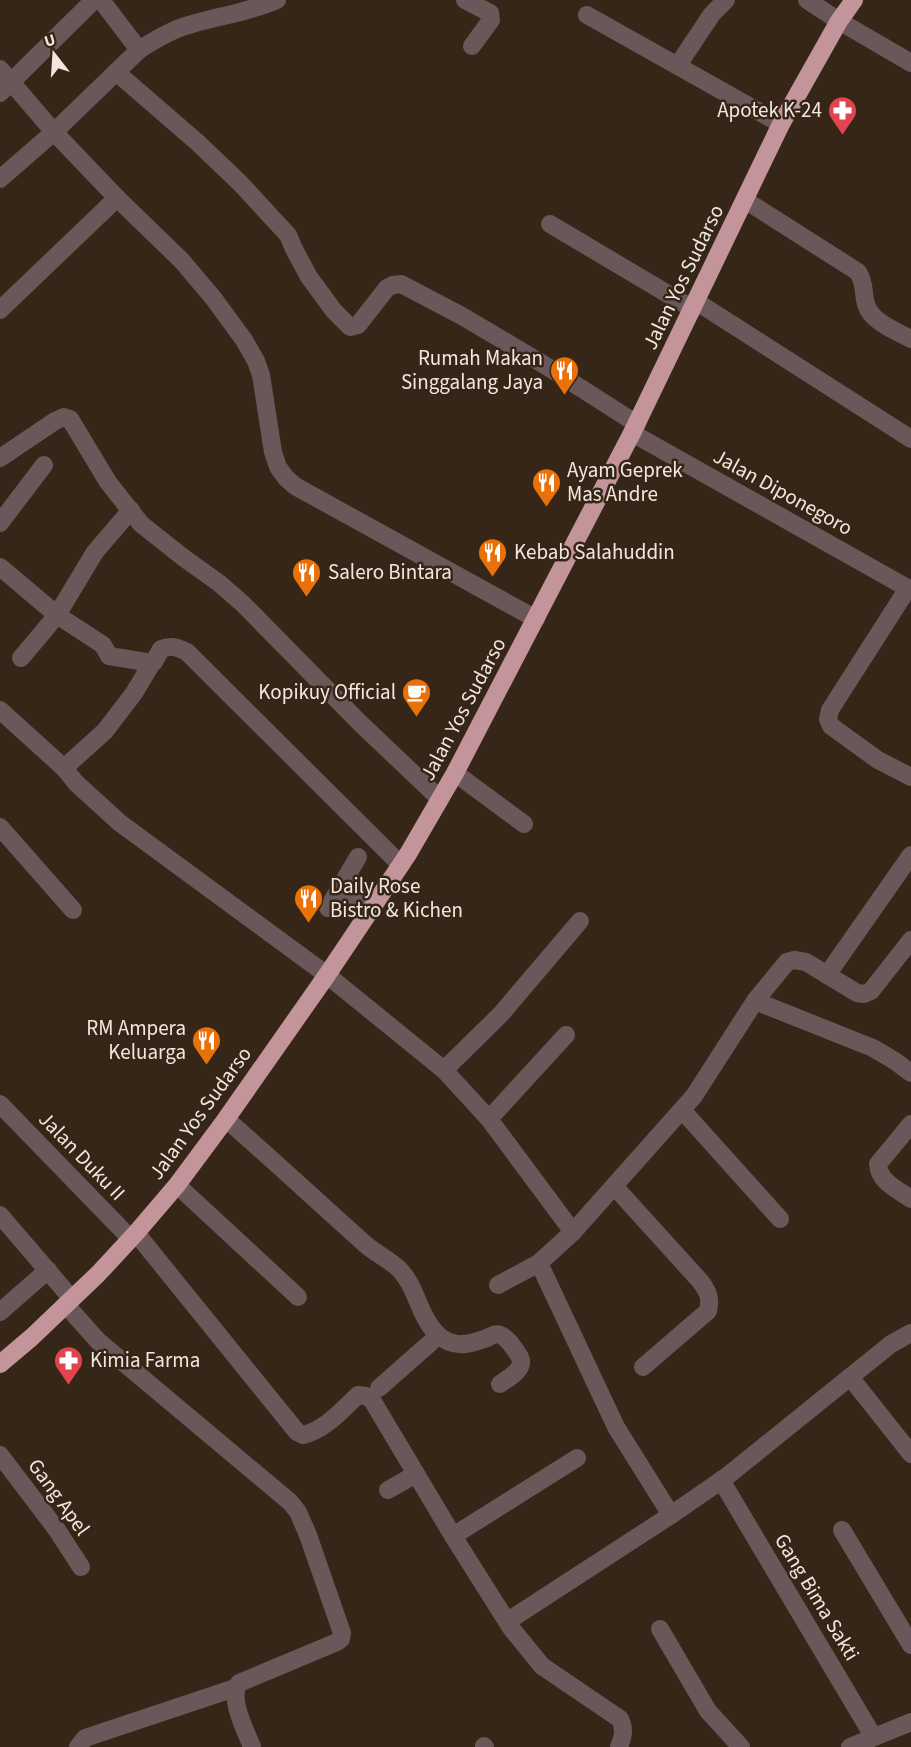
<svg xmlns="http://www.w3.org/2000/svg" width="911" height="1747" viewBox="0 0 911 1747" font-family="'Source Sans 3',sans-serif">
  <rect width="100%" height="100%" fill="#362618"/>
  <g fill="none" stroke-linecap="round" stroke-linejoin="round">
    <g stroke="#6a5759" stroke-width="18">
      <path d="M101 0 139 50"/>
      <path d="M465 0 490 13 491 20 472 46"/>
      <path d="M807 0 839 21 911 63"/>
      <path d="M587 15 781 124"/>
      <path d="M678 65 712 14 726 0"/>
      <path d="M0 69 54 132 117 198 182 261 214 299 244 340 256 361 261 375 273 452 278 467 286 478 295 486 536 619"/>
      <path d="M116 72 197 142 240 183 288 235 294 249 309 277 334 311 350 327 358 325 387 288 393 285 401 284 462 316 543 364 637 424"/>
      <path d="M0 93 94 0"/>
      <path d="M0 179 54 132 139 50C151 42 163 35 177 29 209 17 245 14 277 0"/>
      <path d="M745 200 858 272C866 286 862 290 866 304 871 322 896 331 911 339"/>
      <path d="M550 224 693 309"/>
      <path d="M697 302 911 439"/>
      <path d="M0 310 117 198"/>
      <path d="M632 433 911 590"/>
      <path d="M0 458 55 421 64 417 70 419 108 482 141 524 184 558 219 583 243 604 360 723 440 799"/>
      <path d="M0 523 44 465"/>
      <path d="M0 567 57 615 103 645 109 656 152 663 154 662 161 649C171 645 177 647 187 652L401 865"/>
      <path d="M908 588 830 710 828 719 831 726 878 760 911 777"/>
      <path d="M21 658 57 615 95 552 131 510"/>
      <path d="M0 710 64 768 76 783 120 823 327 975 444 1070 489 1119 573 1232"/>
      <path d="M64 768 105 731 134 693 152 663"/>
      <path d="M455 773 524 824"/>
      <path d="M0 827 73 910"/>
      <path d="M342 885 371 911"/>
      <path d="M328 908 358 857"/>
      <path d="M827 975 911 855"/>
      <path d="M755 1001 873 1048 895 1061 911 1073"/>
      <path d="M444 1070 501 1014 580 921"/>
      <path d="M0 1104 131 1239"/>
      <path d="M682 1110 780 1219"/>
      <path d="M226 1119C273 1160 318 1202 365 1244 375 1253 388 1259 398 1268 417 1286 418 1315 437 1334 453 1349 468 1345 487 1338 491 1336 495 1333 500 1335 507 1337 514 1348 518 1354 528 1368 510 1377 500 1384"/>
      <path d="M489 1119 566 1035"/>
      <path d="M911 1124 878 1164C879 1182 897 1189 911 1199"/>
      <path d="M177 1185 298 1297"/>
      <path d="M614 1186 701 1282C708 1292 711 1298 708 1311L643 1367"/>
      <path d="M0 1215 72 1299"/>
      <path d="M136 1233 297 1432 303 1435C325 1430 342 1410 358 1395L366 1396 372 1400 453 1536 511 1628 542 1666 620 1719C625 1729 623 1737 619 1747"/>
      <path d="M539 1263 616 1427 671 1515"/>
      <path d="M498 1285 539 1263 573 1232 694 1096 755 1001 787 962 794 960 806 962 857 993 864 994 871 991 911 940"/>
      <path d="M66 1305 98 1341 290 1502 298 1512 308 1535 342 1633 341 1639 337 1642 239 1683C228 1698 246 1731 252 1747"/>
      <path d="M0 1312 48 1270"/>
      <path d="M850 1377 911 1454"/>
      <path d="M379 1388 438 1336"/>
      <path d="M0 1455 57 1530 81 1567"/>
      <path d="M721 1480 873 1736"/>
      <path d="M388 1490 416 1474"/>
      <path d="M842 1530 911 1645"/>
      <path d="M453 1536 577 1458"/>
      <path d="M508 1621 671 1515 726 1477 891 1344 911 1333"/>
      <path d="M660 1629 708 1711 741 1747"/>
      <path d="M484 1746 485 1747"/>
      <path d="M78 1747 85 1738 235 1688"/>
      <path d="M850 1747 911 1722"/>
    </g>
    <path stroke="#c3959a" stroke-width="18" d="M0 1364 32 1337 98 1274 136 1233 177 1185 226 1119 327 975 408 854 455 773 632 433 781 124 839 21 854 0"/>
  </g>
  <defs>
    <symbol id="pharmacy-pin" viewBox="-11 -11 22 30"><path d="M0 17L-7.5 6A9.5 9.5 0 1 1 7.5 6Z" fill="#e0444e" stroke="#362618"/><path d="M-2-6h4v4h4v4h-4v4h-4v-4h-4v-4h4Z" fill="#fff"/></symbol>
    <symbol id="restaurant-pin" viewBox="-11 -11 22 30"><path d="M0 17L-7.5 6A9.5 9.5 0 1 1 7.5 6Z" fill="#e8710a" stroke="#362618"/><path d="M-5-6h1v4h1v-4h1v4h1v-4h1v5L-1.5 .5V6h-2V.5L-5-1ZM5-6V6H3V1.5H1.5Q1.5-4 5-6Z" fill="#fff"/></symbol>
    <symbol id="cafe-pin" viewBox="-11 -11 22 30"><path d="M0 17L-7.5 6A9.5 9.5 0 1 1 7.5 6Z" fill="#e8710a" stroke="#362618"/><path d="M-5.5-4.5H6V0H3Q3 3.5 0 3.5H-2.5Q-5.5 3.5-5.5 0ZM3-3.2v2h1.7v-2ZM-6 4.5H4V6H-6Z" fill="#fff"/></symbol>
  </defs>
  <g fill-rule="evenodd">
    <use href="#pharmacy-pin" x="826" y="94" width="33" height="45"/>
    <use href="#restaurant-pin" x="548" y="354" width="33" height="45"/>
    <use href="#restaurant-pin" x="530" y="466" width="33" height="45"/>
    <use href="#restaurant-pin" x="476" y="536" width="33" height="45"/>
    <use href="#restaurant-pin" x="290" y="556" width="33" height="45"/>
    <use href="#cafe-pin" x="400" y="676" width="33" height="45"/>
    <use href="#restaurant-pin" x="292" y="882" width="33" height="45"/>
    <use href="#restaurant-pin" x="190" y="1024" width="33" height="45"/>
    <use href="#pharmacy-pin" x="52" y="1344" width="33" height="45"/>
  </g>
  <g text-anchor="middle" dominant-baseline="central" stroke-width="5" stroke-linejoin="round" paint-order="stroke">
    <g font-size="21" fill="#f2e7de" stroke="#362618" text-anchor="start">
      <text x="822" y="110" text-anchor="end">Apotek K-24</text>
      <text x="543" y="358" text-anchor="end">Rumah Makan<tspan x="543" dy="24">Singgalang Jaya</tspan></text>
      <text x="567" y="470">Ayam Geprek<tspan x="567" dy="24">Mas Andre</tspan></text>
      <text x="514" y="552">Kebab Salahuddin</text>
      <text x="328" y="572">Salero Bintara</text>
      <text x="396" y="692" text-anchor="end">Kopikuy Official</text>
      <text x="330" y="886">Daily Rose<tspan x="330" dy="24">Bistro &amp; Kichen</tspan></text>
      <text x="186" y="1028" text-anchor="end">RM Ampera<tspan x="186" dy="24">Keluarga</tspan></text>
      <text x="90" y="1360">Kimia Farma</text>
    </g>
    <g font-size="21" fill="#f2e7de" stroke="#362618">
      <text transform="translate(683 277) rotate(-64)">Jalan Yos Sudarso</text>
      <text transform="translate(783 492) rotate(29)">Jalan Diponegoro</text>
      <text transform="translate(463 709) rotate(-62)">Jalan Yos Sudarso</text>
      <text transform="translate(200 1113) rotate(-54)">Jalan Yos Sudarso</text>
      <text transform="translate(82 1156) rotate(46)">Jalan Duku II</text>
      <text transform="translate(59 1497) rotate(54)">Gang Apel</text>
      <text transform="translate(817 1597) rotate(59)">Gang Bima Sakti</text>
    </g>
  </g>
  <g transform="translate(54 54) rotate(343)" stroke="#362618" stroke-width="4.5" paint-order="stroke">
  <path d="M0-4.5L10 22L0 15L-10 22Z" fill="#f2e7de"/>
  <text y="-9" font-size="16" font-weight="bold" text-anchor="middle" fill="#f2e7de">U</text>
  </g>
</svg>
